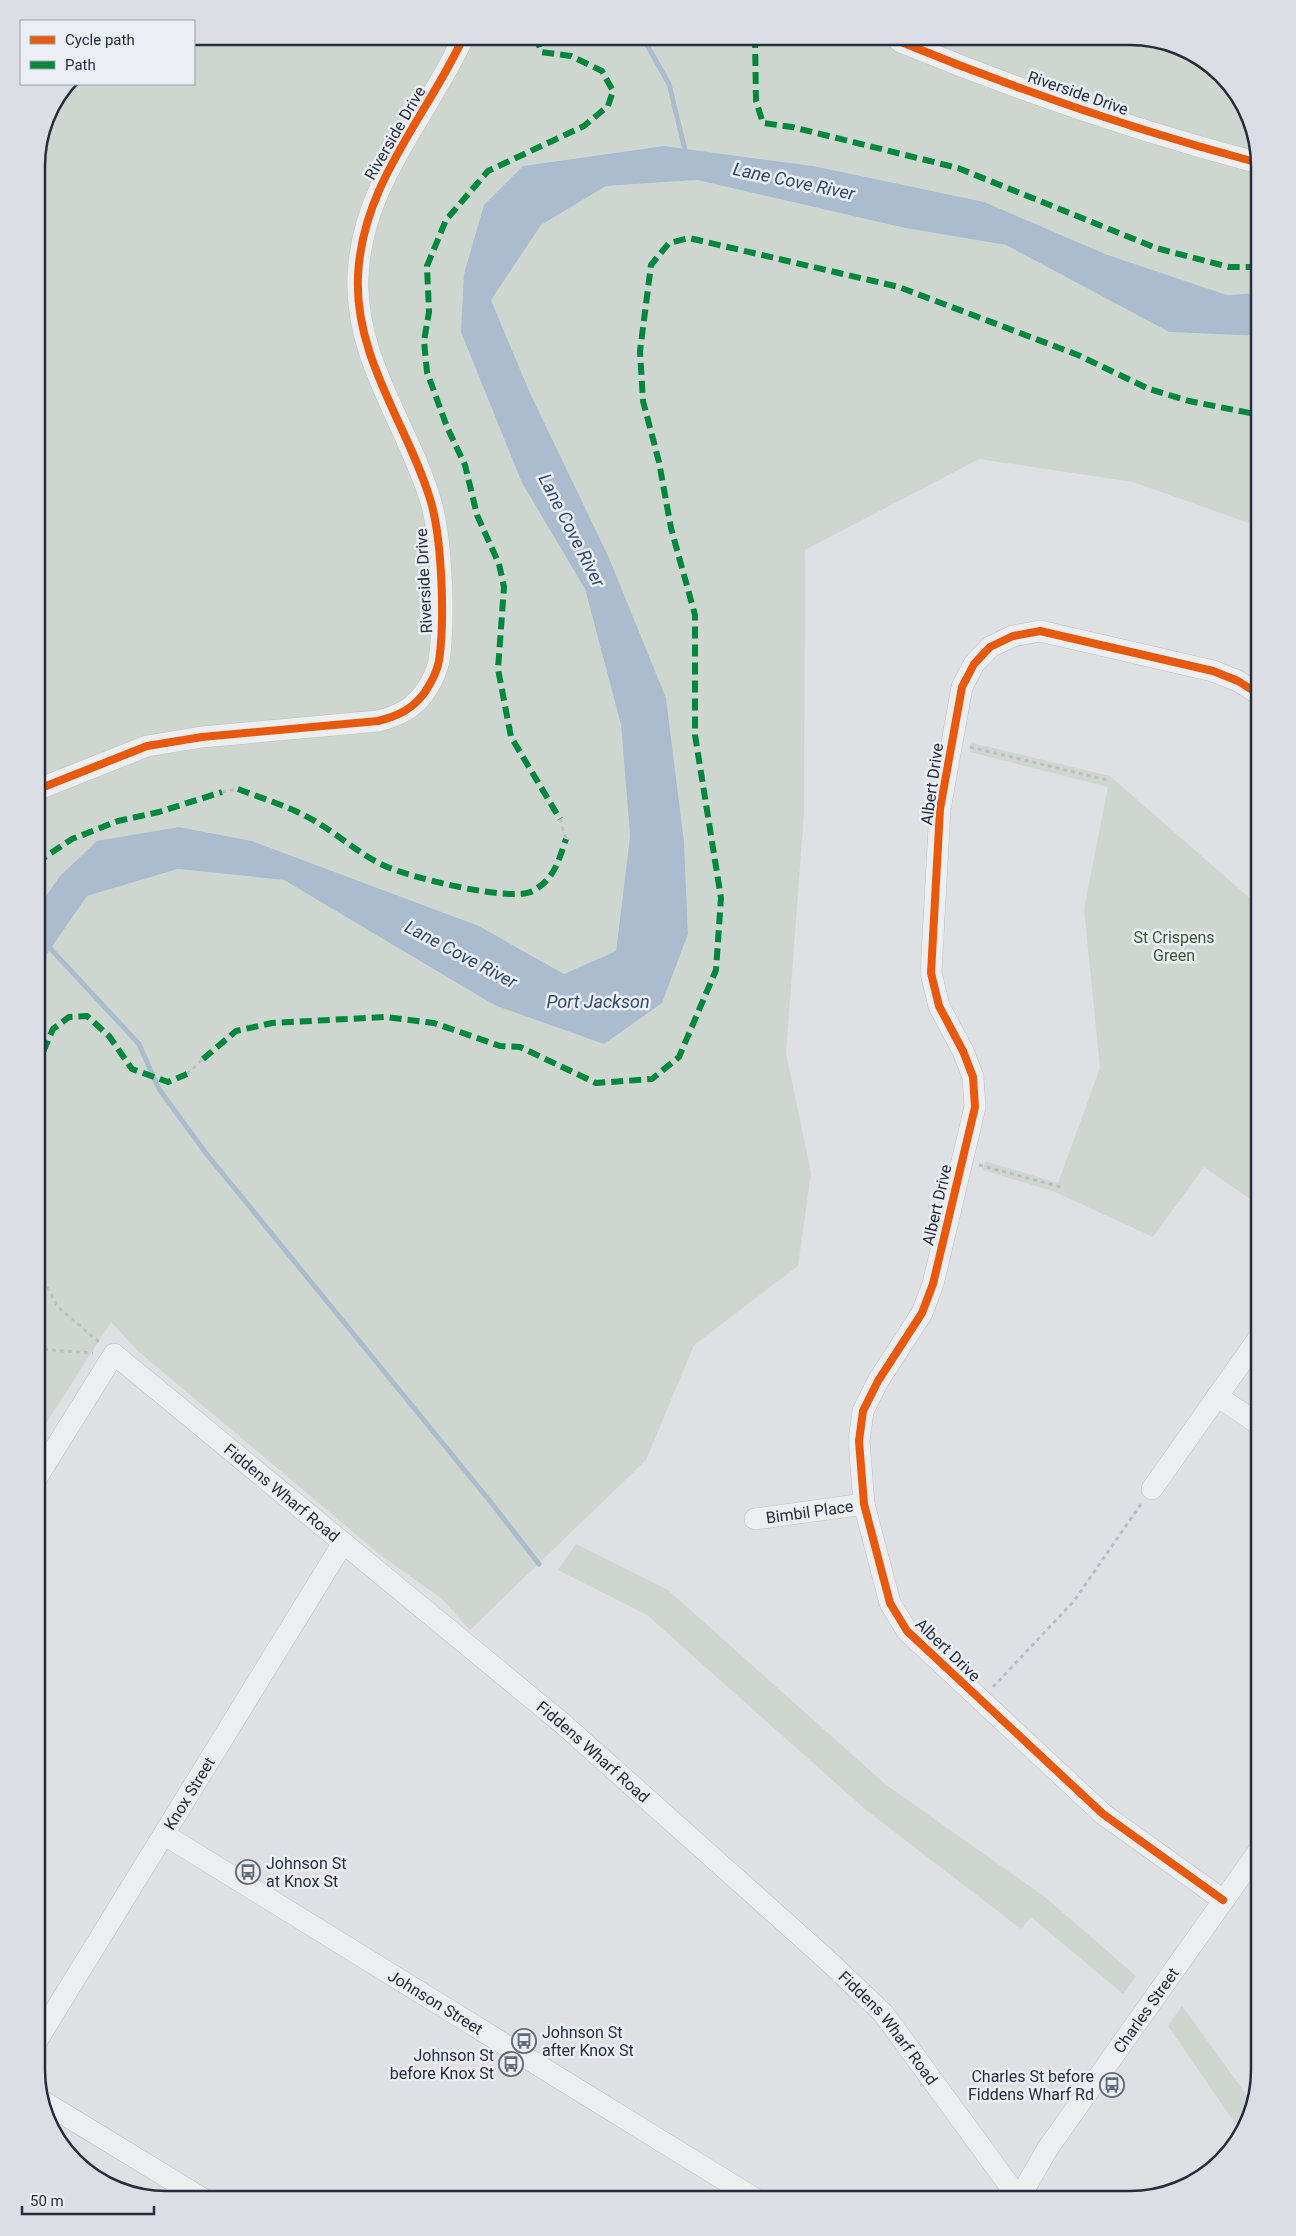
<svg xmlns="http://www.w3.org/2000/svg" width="1296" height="2236" viewBox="0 0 1296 2236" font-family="Roboto,sans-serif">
  <rect width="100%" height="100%" fill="#dee0e4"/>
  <g fill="#ced7cf">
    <path d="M194 36 1139 37 1202 58 1247 109 1260 166V293L1227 295 1105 254 813 166 664 146 523 166 464 274 522 483 585 589 621 725 630 836 616 951 564 974 479 926 252 841 179 827 60 876 36 910 37 157 46 116 68 84H194Z"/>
    <path d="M697 180 905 228 1006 245 1169 332 1260 336V527L1133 482 979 459 805 550 804 813 786 1053 811 1173 798 1266 694 1345 646 1460 470 1630 441 1598 383 1557 139 1352 111 1322 36 1439V970L87 896 178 869 284 880 494 1005 688 934 684 840 666 698 530 393 491 300 541 225 606 186Z"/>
    <path d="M972 743 1110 776 1260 907V1206L1204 1167 1153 1237 1055 1192 983 1170 985 1161 1058 1183 1100 1068 1084 909 1108 787 970 752Z"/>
    <path d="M576 1544 668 1590 885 1784 1045 1897 1136 1976 1123 1994 1031 1917 1021 1929 866 1810 647 1615 558 1570Z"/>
    <path d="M1182 2006 1251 2101 1238 2142 1216 2162 1239 2129 1168 2026Z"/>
  </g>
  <path fill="#acbccf" d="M664 146 813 166 984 202 1105 254 1227 295 1260 293V336L1169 332 1006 245 905 228 697 180 606 186 541 225 491 300 530 393 609 558 666 698 684 841 688 934 662 1003 604 1044 494 1005 284 880 178 869 87 896 36 970V910L60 876 97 841 179 827 252 841 479 926 564 974 616 951 630 836 621 725 585 589 522 483 461 332 464 274 484 205 523 166Z"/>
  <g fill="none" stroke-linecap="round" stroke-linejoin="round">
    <g stroke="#acbccf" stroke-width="5">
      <path d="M642 36 669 84 686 154"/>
      <path d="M47 945 139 1044 159 1089 205 1152 489 1500 539 1564"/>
    </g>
    <defs>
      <g id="minor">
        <path d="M894 36 901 42C1018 90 1137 131 1259 163"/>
        <path d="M36 790 147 746 202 737 378 721C398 716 413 709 425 692 431 683 437 671 439 661 445 620 442 541 431 502 409 427 354 358 358 276 362 183 427 117 464 36"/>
        <path d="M1217 1396 1260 1425"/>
        <path id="s1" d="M36 1479 114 1354 562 1723 825 1958 883 2013 1020 2200"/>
        <path d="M1152 1489 1260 1336"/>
        <path id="s2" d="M755 1519 864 1504"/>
        <path id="s3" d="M165 1835 757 2200"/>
        <path d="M1223 1900 1103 1814 907 1631 890 1603 864 1504 859 1441 863 1411 878 1381 922 1313 933 1284 975 1107 973 1077 963 1051 939 1006 931 973 940 809 962 687 974 664 990 647 1013 636 1040 631 1213 671 1238 681 1260 695"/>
        <path id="s4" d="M36 2042 343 1543"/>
        <path d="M44 2102 203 2199"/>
        <path id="s5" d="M1018 2200 1048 2148 1260 1849"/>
      </g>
    </defs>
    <use href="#minor" stroke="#bdbec2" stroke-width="22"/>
    <g stroke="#bdbec3" stroke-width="3" stroke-dasharray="4 4" stroke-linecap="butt">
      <path d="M970 747 1107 780"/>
      <path d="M222 792 238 789"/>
      <path d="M560 819 566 839"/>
      <path d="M187 1074 203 1059"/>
      <path d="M979 1165 1061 1187"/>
      <path d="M36 1266 58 1307 100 1343"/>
      <path d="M36 1349 93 1353"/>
      <path d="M993 1687 1074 1601 1141 1504"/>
    </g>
    <use href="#minor" stroke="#edeef0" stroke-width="21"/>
    <g stroke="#00873e" stroke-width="6" stroke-dasharray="12 6" stroke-linecap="butt">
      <path d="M536 36 541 52 571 56 602 71 613 91 608 106 584 126 488 171 446 220 427 266 429 312 424 341 427 372 447 427 465 465 477 515 499 564 504 587 498 669 511 737 560 819"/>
      <path d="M755 36 756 101 763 123 792 127 958 168 1156 248 1229 267H1260"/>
      <path d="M238 789C264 799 294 808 318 823 340 836 362 856 385 866 409 877 511 903 533 891 555 878 558 862 566 839"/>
      <path d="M36 863 72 839 118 821 159 812 222 792"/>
      <path d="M203 1059 236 1031 272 1023 385 1017 434 1023 500 1046 520 1047 596 1083 652 1079 679 1057 716 970 721 898 695 735V615L671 528 659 462 643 401 640 351 651 265 669 243 689 238 899 287 1078 355 1149 389 1189 401 1260 415"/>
      <path d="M36 1068 53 1029 69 1017 87 1016 109 1036 132 1069 168 1082 187 1074"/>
    </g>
    <defs>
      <g id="cycleway">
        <path d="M894 36 901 42C1018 90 1137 131 1259 163"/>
        <path d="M36 790 147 746 202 737 378 721C398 716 413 709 425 692 431 683 437 671 439 661 445 620 442 541 431 502 409 427 354 358 358 276 362 183 427 117 464 36"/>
        <path d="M1223 1900 1103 1814 907 1631 890 1603 864 1504 859 1441 863 1411 878 1381 922 1313 933 1284 975 1107 973 1077 963 1051 939 1006 931 973 940 809 962 687 974 664 990 647 1013 636 1040 631 1213 671 1238 681 1260 695"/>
      </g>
    </defs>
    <use href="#cycleway" stroke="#ebeef4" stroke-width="11"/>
    <use href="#cycleway" stroke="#e8590c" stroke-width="8"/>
  </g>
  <defs>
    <symbol id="bus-ring" viewBox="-11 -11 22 22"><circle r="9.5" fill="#ebeef4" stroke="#666c77" stroke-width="1.5"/><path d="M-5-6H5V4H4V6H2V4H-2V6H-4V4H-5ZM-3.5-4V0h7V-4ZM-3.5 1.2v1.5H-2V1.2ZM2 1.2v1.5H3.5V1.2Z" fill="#666c77"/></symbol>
  </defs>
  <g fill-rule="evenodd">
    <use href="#bus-ring" x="234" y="1858" width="28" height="28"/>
    <use href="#bus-ring" x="510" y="2027" width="28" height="28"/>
    <use href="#bus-ring" x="497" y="2050" width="28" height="28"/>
    <use href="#bus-ring" x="1098" y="2071" width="28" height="28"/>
  </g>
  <g text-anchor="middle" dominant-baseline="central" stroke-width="5" stroke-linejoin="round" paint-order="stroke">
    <g font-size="16" fill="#262d3c" stroke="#ebeef4">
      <text transform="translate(1078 93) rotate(19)">Riverside Drive</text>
      <text transform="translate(395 133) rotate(-60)">Riverside Drive</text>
      <text transform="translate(424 581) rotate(-93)">Riverside Drive</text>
      <text transform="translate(932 784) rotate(-82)">Albert Drive</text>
      <text transform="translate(937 1205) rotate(-77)">Albert Drive</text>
      <text stroke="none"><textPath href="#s1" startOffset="365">Fiddens Wharf Road</textPath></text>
      <text stroke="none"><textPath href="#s2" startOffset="55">Bimbil Place</textPath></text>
      <text transform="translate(948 1650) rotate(44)">Albert Drive</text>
      <text stroke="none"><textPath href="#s1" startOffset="770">Fiddens Wharf Road</textPath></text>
      <text stroke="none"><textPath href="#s4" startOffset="292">Knox Street</textPath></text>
      <text stroke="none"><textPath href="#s3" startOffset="318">Johnson Street</textPath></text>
      <text stroke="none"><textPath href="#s5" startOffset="229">Charles Street</textPath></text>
      <text stroke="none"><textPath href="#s1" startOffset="1175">Fiddens Wharf Road</textPath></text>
    </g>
    <g font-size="16" fill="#395733" stroke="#ebeef4">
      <text x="1174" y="937">St Crispens<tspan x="1174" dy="18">Green</tspan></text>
    </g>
    <g font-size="16" fill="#262d3c" stroke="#ebeef4" text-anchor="start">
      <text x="266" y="1863">Johnson St<tspan x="266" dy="18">at Knox St</tspan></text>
      <text x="542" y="2032">Johnson St<tspan x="542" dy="18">after Knox St</tspan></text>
      <text x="494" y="2055" text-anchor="end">Johnson St<tspan x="494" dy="18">before Knox St</tspan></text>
      <text x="1094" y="2076" text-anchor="end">Charles St before<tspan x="1094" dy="18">Fiddens Wharf Rd</tspan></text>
    </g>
    <g font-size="18" font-style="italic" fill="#314b6e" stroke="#ebeef4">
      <text transform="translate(794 181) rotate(12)">Lane Cove River</text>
      <text transform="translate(572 530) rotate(63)">Lane Cove River</text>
      <text transform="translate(461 954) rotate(28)">Lane Cove River</text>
      <text x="598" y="1001">Port Jackson</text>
    </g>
  </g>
  <path d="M0 0H1296V2236H0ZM166 45H1130A121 121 0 0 1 1251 166V2070A121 121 0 0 1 1130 2191H166A121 121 0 0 1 45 2070V166A121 121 0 0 1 166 45Z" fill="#dbdfe5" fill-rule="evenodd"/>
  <path fill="none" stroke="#262d3c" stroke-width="2.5" d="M166 45H1130A121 121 0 0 1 1251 166V2070A121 121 0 0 1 1130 2191H166A121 121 0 0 1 45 2070V166A121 121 0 0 1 166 45Z"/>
  <rect x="20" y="20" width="175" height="65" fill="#ebeef4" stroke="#9ca1aa"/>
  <rect x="30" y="36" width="25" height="8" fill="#e8590c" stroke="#9ca1aa"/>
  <text x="65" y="45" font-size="15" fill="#262d3c">Cycle path</text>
  <rect x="30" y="61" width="25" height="8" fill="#00873e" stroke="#9ca1aa"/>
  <text x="65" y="70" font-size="15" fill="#262d3c">Path</text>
  <path d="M22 2206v8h132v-8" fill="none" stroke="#262d3c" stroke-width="2.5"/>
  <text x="30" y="2206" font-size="15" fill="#262d3c" stroke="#ebeef4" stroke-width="4" paint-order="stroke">50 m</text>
</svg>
